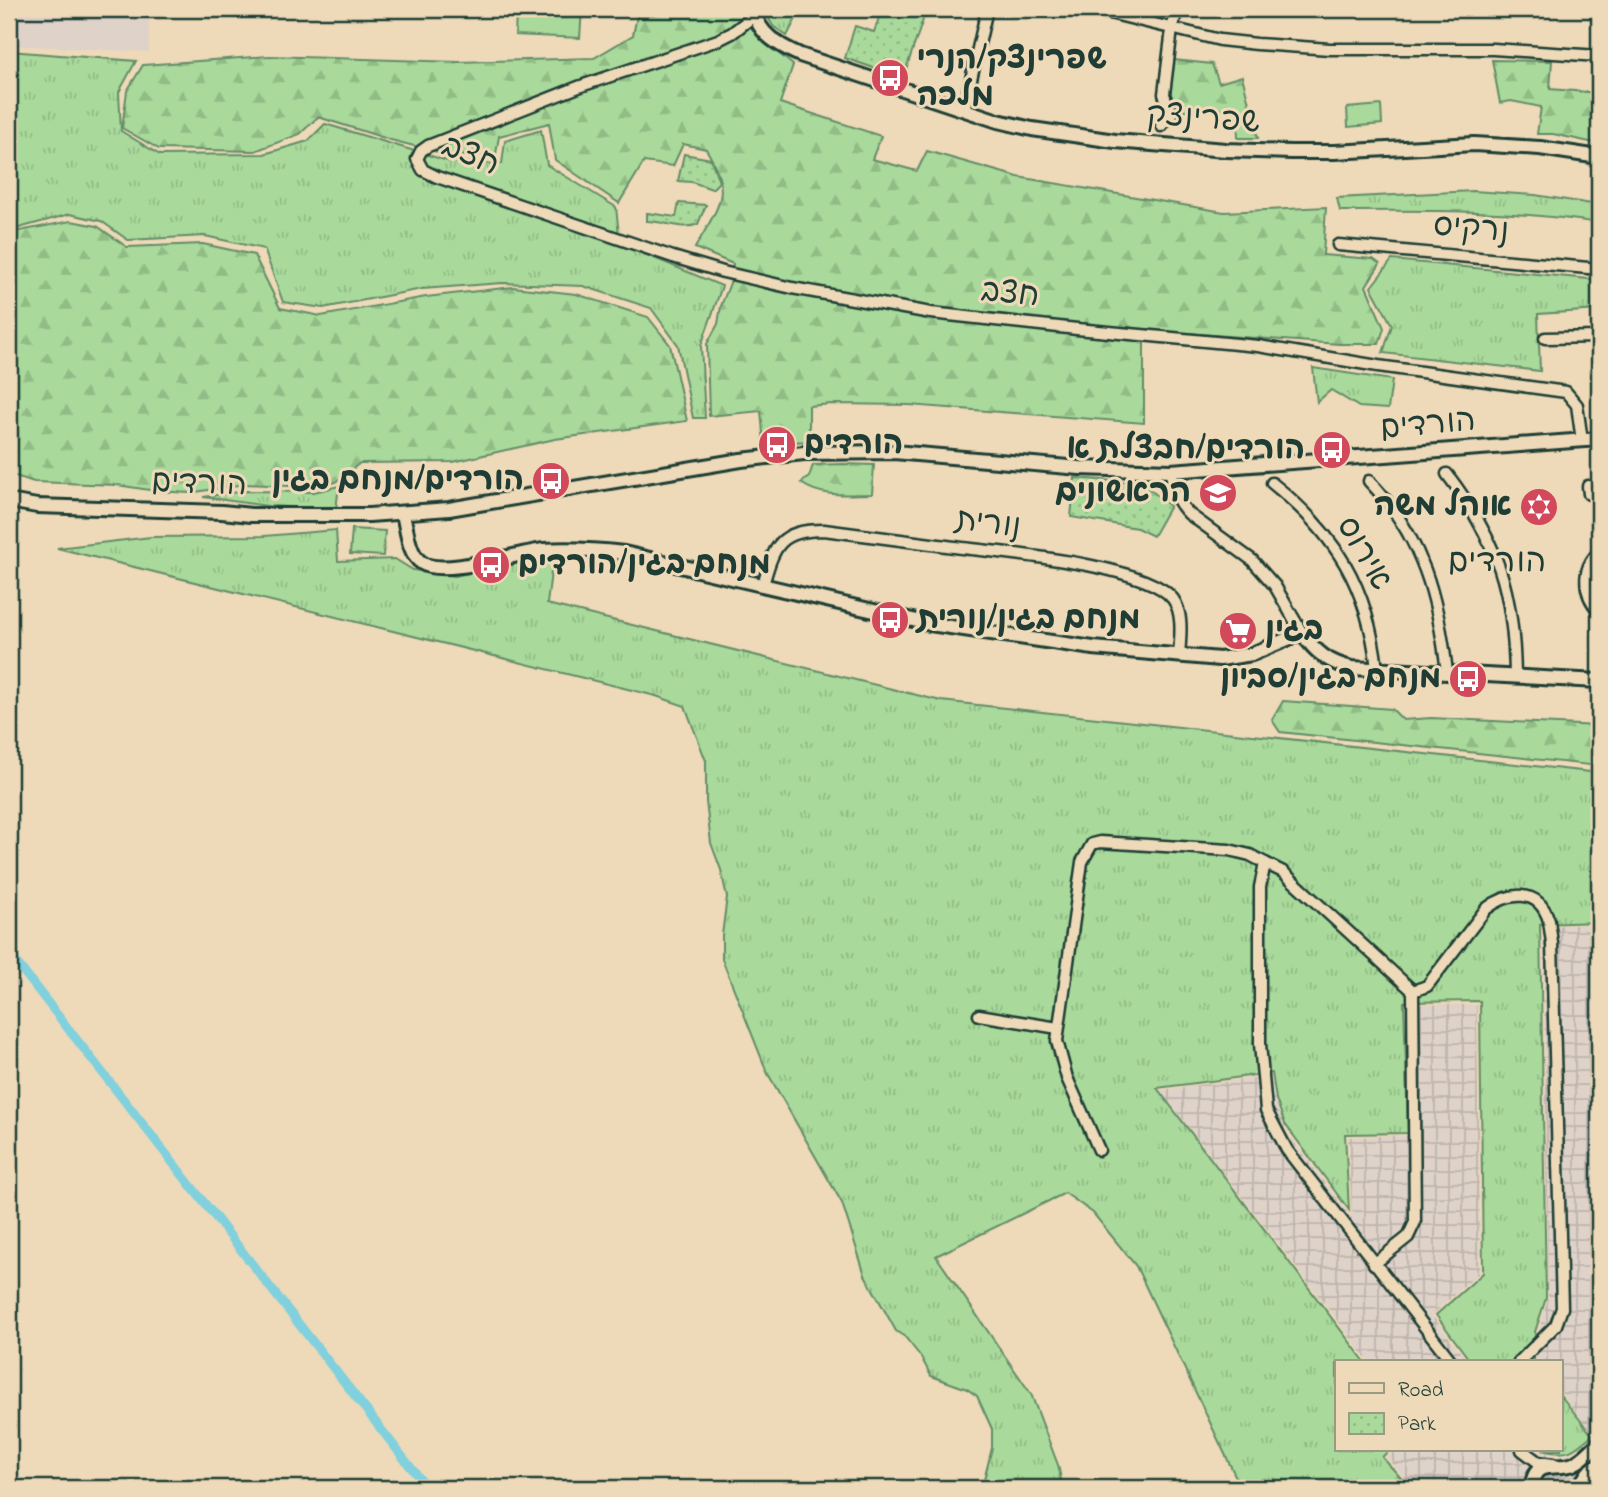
<svg xmlns="http://www.w3.org/2000/svg" width="1608" height="1497" viewBox="0 0 1608 1497" font-family="'Indie Flower','Playpen Sans Hebrew',sans-serif">
  <defs>
    <pattern id="industrial-grid" width="8" height="8" patternUnits="userSpaceOnUse" patternTransform="scale(1.75)"><rect width="8" height="8" fill="#ded2c9"/><path d="M0 4h8M4 0v8" fill="none" stroke="#beb5ad"/></pattern>
    <pattern id="grass-tufts" width="24" height="20" patternUnits="userSpaceOnUse" patternTransform="scale(1.75)"><rect width="24" height="20" fill="#a9da9b"/><path d="M3 7l-1-3M5 7V3M7 7l1-3M15 17l-1-3M17 17v-4M19 17l1-3" fill="none" stroke="#91bc86"/></pattern>
    <pattern id="forest-firs" width="22" height="20" patternUnits="userSpaceOnUse" patternTransform="scale(1.75)"><rect width="22" height="20" fill="#a9da9b"/><path d="M5 1l3.5 6h-7zM16 11l3.5 6h-7z" fill="#91bc86"/></pattern>
    <pattern id="park-dots" width="8" height="8" patternUnits="userSpaceOnUse" patternTransform="scale(1.75)"><rect width="8" height="8" fill="#a9da9b"/><path d="M2 2h.1M6 6h.1" fill="none" stroke="#91bc86" stroke-width="1.8" stroke-linecap="round"/></pattern>
  </defs>
  <rect width="100%" height="100%" fill="#eedab8"/>
  <filter id="ink" filterUnits="userSpaceOnUse"><feTurbulence type="fractalNoise" baseFrequency=".0143" numOctaves="2"/><feDisplacementMap in="SourceGraphic" scale="14" xChannelSelector="R" yChannelSelector="G"/><feConvolveMatrix kernelMatrix="1 2 1 2 8 2 1 2 1" color-interpolation-filters="sRGB"/></filter>
  <g filter="url(#ink)">
    <path fill="#ded2c9" d="M9 9H149V52L9 45Z"/>
    <g fill="url(#industrial-grid)">
      <path d="M1599 924V1474L1581 1488H1413L1386 1457 1394 1450H1538L1558 1457 1576 1452 1596 1438 1561 1393V1362H1536L1538 1332 1548 1298 1543 926Z"/>
      <path d="M1407 1004 1477 1005 1480 1272 1432 1315 1468 1362H1369L1160 1090 1270 1076 1278 1110 1287 1133 1352 1218 1348 1137 1410 1135Z"/>
    </g>
    <g fill="url(#grass-tufts)" stroke="#648c68" stroke-width="2">
      <path d="M763 9H801L787 36 773 26Z"/>
      <path d="M9 51 136 61 119 92 121 131 160 155 264 154 308 141 325 124 451 162 502 164 505 141 541 130 547 165 616 207 620 244 722 286 701 346 705 418H693L678 345 651 308 583 286 502 283 422 289 323 308 283 302 264 249 205 236 128 240 101 221 70 214 19 228H9Z"/>
      <path d="M1473 191 1535 195 1599 205V223C1513 210 1427 210 1340 211L1337 198Z"/>
      <path d="M1392 260 1599 280V310L1538 314 1540 371 1383 353 1392 325 1371 287Z"/>
      <path d="M1313 368 1392 380 1388 409 1359 407 1331 390 1317 402Z"/>
      <path d="M339 486 336 509 268 506 203 497 245 491 314 492Z"/>
      <path d="M336 530 338 561 395 559 413 570 455 576 528 560 552 564 547 604 941 701 1599 773V922L1540 924 1546 1298 1535 1332 1534 1362H1471L1436 1315 1483 1273 1480 1001 1404 1002 1408 1133 1345 1134 1349 1210 1285 1124 1276 1099 1272 1073 1157 1088 1365 1362H1337V1450H1390L1382 1457 1410 1488H1241L1136 1266 1093 1213 1065 1193 936 1256 1031 1394 1058 1465 1063 1488H982L992 1448V1429L977 1396 967 1389 931 1376 921 1357 905 1337 896 1331 865 1275 842 1203 767 1072 722 959V935L727 897 721 870 711 843 706 802V761L685 706 656 696 57 548 151 537 264 536Z"/>
      <path d="M1561 1396 1592 1435C1574 1451 1567 1457 1542 1450H1561Z"/>
    </g>
    <g fill="url(#forest-firs)" stroke="#648c68" stroke-width="2">
      <path d="M696 9H746L756 35 793 65 780 103 881 136 872 159 917 171 927 151 1018 177 1224 212 1326 207 1323 255 1373 259 1380 264 1366 286 1384 328 1379 344H1339L1144 330V423L909 405 832 404 809 406V441L764 444 761 411 709 416 707 344 718 324 721 306 732 278 733 264 695 248C718 206 734 195 706 149L683 144 673 166 644 162 619 203 555 160 549 123 499 136 496 154 453 156 391 140 318 117 300 134 255 151 159 149 122 128 127 91 143 65 269 56 458 62 594 58 633 35 637 16 696 11Z"/>
      <path d="M1174 60 1212 64 1219 83 1242 76 1258 138H1238L1237 109 1183 110C1163 101 1171 77 1174 60Z"/>
      <path d="M1492 60 1552 61 1550 89 1599 93V144L1553 134H1537L1541 107 1511 101 1500 103Z"/>
      <path d="M71 221 97 226 127 247 203 244 254 255 280 308 321 316 426 297 513 287 576 294 648 317 670 345 687 421 555 439 453 462 360 463 336 482 311 487 244 484 190 493 156 491 117 485 34 482 9 474V233Z"/>
      <path d="M843 464 874 465 872 494C847 494 822 498 801 483L809 477 813 465Z"/>
      <path d="M1283 701 1392 709 1403 720 1431 718 1599 726V766L1280 732 1272 720Z"/>
    </g>
    <g fill="url(#park-dots)" stroke="#648c68" stroke-width="2">
      <path d="M882 9H909L925 14 903 78 845 58 855 26 874 32Z"/>
      <path d="M684 154 711 159 719 182 712 189 692 182 678 181Z"/>
      <path d="M679 203 706 205 698 224C683 231 664 221 647 221V213L676 217Z"/>
      <path d="M1075 478 1142 483 1170 506 1153 536 1137 528 1071 517Z"/>
    </g>
    <g fill="#a9da9b" stroke="#648c68" stroke-width="2">
      <path d="M413 9H582L580 38 515 35 516 13Z"/>
      <path d="M1381 105 1382 124 1348 127 1347 108Z"/>
      <path d="M352 529 385 531 383 556 350 554Z"/>
    </g>
    <g fill="none" stroke-linecap="round" stroke-linejoin="round">
      <path stroke="#80d0dd" stroke-width="9" d="M9 953 427 1488"/>
      <defs>
        <g id="minor">
          <path d="M1093 9 1220 40 1257 44 1330 49H1493L1599 56"/>
          <path d="M755 15 732 33 718 40 581 86 428 146 421 151 417 159 423 170 437 177 673 257 723 272 792 288 931 313 1077 329 1258 346 1378 366 1566 392 1577 405 1582 441"/>
          <path d="M964 110 987 9"/>
          <path d="M1161 126 1171 115 1164 94 1172 29 1177 9"/>
          <path d="M1338 245 1599 269"/>
          <path d="M1545 338 1599 337"/>
          <path d="M1171 471C1173 489 1175 500 1189 514L1252 560 1275 586 1302 633"/>
          <path d="M1447 474C1498 541 1514 593 1515 676"/>
          <path d="M1369 481C1423 537 1438 598 1447 672"/>
          <path d="M1272 483C1336 534 1368 587 1377 669"/>
          <path d="M1588 486 1589 494H1599"/>
          <path d="M1599 552C1581 569 1583 594 1599 611"/>
          <path d="M763 585C774 545 780 530 824 530 870 536 916 542 962 548 1006 553 1148 565 1173 599 1184 614 1180 639 1179 656"/>
          <path d="M1265 863 1260 887V1044L1266 1110 1287 1150 1452 1362"/>
          <path d="M1413 991 1427 986 1486 909C1508 892 1539 887 1549 921 1550 928 1551 935 1552 943L1562 1308 1556 1325 1519 1362"/>
          <path d="M979 1015 1058 1028"/>
          <path d="M1099 1150 1067 1078 1057 1041 1082 862 1092 844 1100 842 1229 850 1250 855 1265 863 1283 872 1413 991 1415 1222 1408 1237 1374 1264"/>
          <path d="M1522 1450 1538 1462 1553 1464"/>
        </g>
        <g id="tertiary">
          <path d="M754 9C757 34 780 46 800 55L998 121 1032 129 1115 141 1226 150 1291 152H1335L1474 144 1540 148 1599 157"/>
          <path d="M9 501 37 506 222 512 251 515H369L449 509 741 460 804 453 894 452 1080 468 1171 471 1599 439"/>
          <path d="M403 514C407 529 408 554 422 563 442 577 518 553 544 550 571 548 597 550 624 553L930 624 1093 648 1220 659 1252 654 1302 633C1316 653 1329 663 1352 668L1599 681"/>
          <path d="M1532 1488C1533 1457 1556 1471 1573 1464 1583 1460 1591 1450 1599 1443"/>
          <path d="M1578 1488 1588 1473 1599 1464"/>
        </g>
      </defs>
      <use href="#minor" stroke="#1f3d34" stroke-width="15"/>
      <use href="#tertiary" stroke="#1f3d34" stroke-width="18"/>
      <use href="#minor" stroke="#eedab8" stroke-width="10"/>
      <use href="#tertiary" stroke="#eedab8" stroke-width="12"/>
    </g>
  </g>
  <defs>
    <symbol id="bus-disc" viewBox="-11 -11 22 22"><circle r="9.5" fill="#d1495b" stroke="#eedab8"/><path d="M-5-6H5V4H4V6H2V4H-2V6H-4V4H-5ZM-3.5-4V0h7V-4ZM-3.5 1.2v1.5H-2V1.2ZM2 1.2v1.5H3.5V1.2Z" fill="#fff"/></symbol>
    <symbol id="school-disc" viewBox="-11 -11 22 22"><circle r="9.5" fill="#d1495b" stroke="#eedab8"/><path d="M0-5L7-2L0 1L-7-2ZM-4 1L0 2.5L4 1V4Q0 6-4 4Z" fill="#fff"/></symbol>
    <symbol id="synagogue-disc" viewBox="-11 -11 22 22"><circle r="9.5" fill="#d1495b" stroke="#eedab8"/><path d="M0-6.5L5.6 3.2H-5.6ZM0 6.5L5.6-3.2H-5.6Z" fill="#fff"/></symbol>
    <symbol id="supermarket-disc" viewBox="-11 -11 22 22"><circle r="9.5" fill="#d1495b" stroke="#eedab8"/><path d="M-6-5.5h2.5l.6 2H6L4.5 2H-2.5L-4.4-4H-6ZM-1.5 3.2a1.3 1.3 0 1 0 .1 0ZM3 3.2a1.3 1.3 0 1 0 .1 0Z" fill="#fff"/></symbol>
  </defs>
  <g fill-rule="evenodd">
    <use href="#bus-disc" x="868" y="56" width="44" height="44"/>
    <use href="#bus-disc" x="755" y="423" width="44" height="44"/>
    <use href="#bus-disc" x="1310" y="428" width="44" height="44"/>
    <use href="#bus-disc" x="529" y="459" width="44" height="44"/>
    <use href="#school-disc" x="1196" y="471" width="44" height="44"/>
    <use href="#synagogue-disc" x="1517" y="485" width="44" height="44"/>
    <use href="#bus-disc" x="469" y="543" width="44" height="44"/>
    <use href="#bus-disc" x="868" y="598" width="44" height="44"/>
    <use href="#supermarket-disc" x="1216" y="609" width="44" height="44"/>
    <use href="#bus-disc" x="1446" y="657" width="44" height="44"/>
  </g>
  <g text-anchor="middle" dominant-baseline="central" stroke-width="6" stroke-linejoin="round" paint-order="stroke">
    <g font-size="32" font-weight="bold" fill="#1f3d34" stroke="#eedab8" text-anchor="start">
      <text x="917" y="60">שפרינצק/הנרי<tspan x="917" dy="37">מלכה</tspan></text>
      <text x="804" y="445">הורדים</text>
      <text x="1305" y="450" text-anchor="end">הורדים/חבצלת א</text>
      <text x="524" y="481" text-anchor="end">הורדים/מנחם בגין</text>
      <text x="1191" y="493" text-anchor="end">הראשונים</text>
      <text x="1512" y="507" text-anchor="end">אוהל משה</text>
      <text x="518" y="565">מנחם בגין/הורדים</text>
      <text x="917" y="620">מנחם בגין/נורית</text>
      <text x="1265" y="631">בגין</text>
      <text x="1441" y="679" text-anchor="end">מנחם בגין/סביון</text>
    </g>
    <g font-size="32" fill="#1f3d34" stroke="#eedab8">
      <text transform="translate(1203 120) rotate(4)">שפרינצק</text>
      <text transform="translate(470 157) rotate(23)">חצב</text>
      <text transform="translate(1471 230) rotate(5)">נרקיס</text>
      <text transform="translate(1010 295) rotate(6)">חצב</text>
      <text transform="translate(1428 426) rotate(-5)">הורדים</text>
      <text transform="translate(199 485) rotate(2)">הורדים</text>
      <text transform="translate(988 525) rotate(7)">נורית</text>
      <text transform="translate(1363 554) rotate(60)">אירוס</text>
    </g>
    <g font-size="33" fill="#1f3d34" stroke="#eedab8">
      <text x="1497" y="563">הורדים</text>
    </g>
  </g>
  <rect width="1608" height="1497" fill="none" stroke="#eedab8" stroke-width="35"/>
  <rect x="18" y="18" width="1573" height="1462" fill="none" stroke="#1f3d34" stroke-width="2.5" filter="url(#ink)"/>
  <rect x="1335" y="1360" width="228" height="91" fill="#eedab8" stroke="#9b9b83" stroke-width="2"/>
  <rect x="1349" y="1383" width="35" height="10" fill="#eedab8" stroke="#9b9b83" stroke-width="2"/>
  <text x="1398" y="1396" font-size="21" fill="#1f3d34">Road</text>
  <rect x="1349" y="1413" width="35" height="21" fill="url(#park-dots)" stroke="#9b9b83" stroke-width="2"/>
  <text x="1398" y="1430" font-size="21" fill="#1f3d34">Park</text>
</svg>
